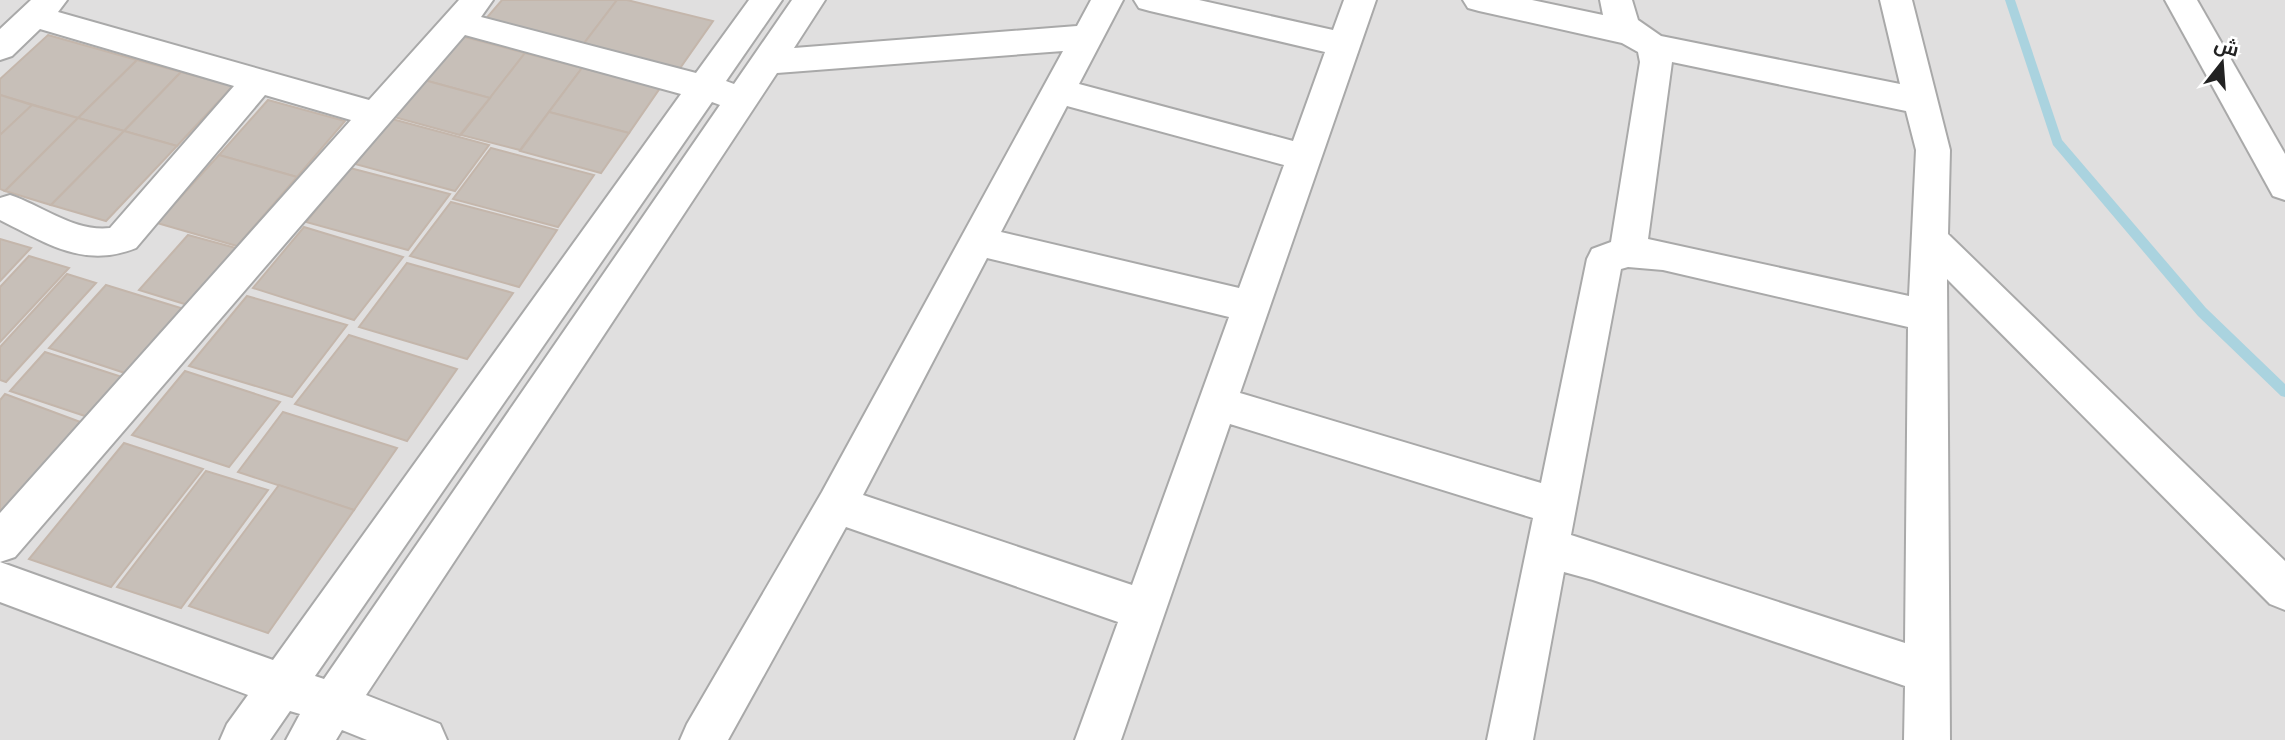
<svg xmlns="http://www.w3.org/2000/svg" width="2285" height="740" viewBox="0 0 2285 740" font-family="Karla,Cairo,sans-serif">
  <rect width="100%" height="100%" fill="#f2efe9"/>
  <rect fill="#e0dfdf" x="0" y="0" width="2285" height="740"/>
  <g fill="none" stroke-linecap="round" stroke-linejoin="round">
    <path fill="#aad3df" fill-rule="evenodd" d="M2005 0H2015L2062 140 2206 308 2285 384V397L2281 396 2198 316 2053 145Z"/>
  </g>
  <g fill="#c7bfb8" stroke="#c4b6ab" stroke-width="2">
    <path d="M502 0H617L582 46 484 21Z"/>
    <path d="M617 0H627L713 21 678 71 582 46Z"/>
    <path d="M48 35 137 60 78 118 0 95V79Z"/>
    <path d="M461 36 525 53 490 98 424 80Z"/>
    <path d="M525 53 582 68 520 150 461 135Z"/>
    <path d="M137 60 181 72 124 131 78 118Z"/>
    <path d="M582 68 660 88 629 133 549 112Z"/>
    <path d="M181 72 233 86 177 146 124 131Z"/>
    <path d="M424 80 490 98 460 135 394 117Z"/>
    <path d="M0 95 32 105 0 135Z"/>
    <path d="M268 100 345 121 297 177 219 155Z"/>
    <path d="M32 105 78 118 5 191 0 189V135Z"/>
    <path d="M549 112 629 133 601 173 520 151Z"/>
    <path d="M78 118 124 131 51 205 5 191Z"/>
    <path d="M392 119 489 145 455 191 355 164Z"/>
    <path d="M124 131 177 146 106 221 51 205Z"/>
    <path d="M491 148 594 175 558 227 453 199Z"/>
    <path d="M219 155 297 177 237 246 157 223Z"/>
    <path d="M350 168 450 194 408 250 306 222Z"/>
    <path d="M451 202 557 230 519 287 410 256Z"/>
    <path d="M304 227 403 257 354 320 253 288Z"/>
    <path d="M188 235 236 248 188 305 139 290Z"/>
    <path d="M0 239 31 248 0 281Z"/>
    <path d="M29 256 69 268 0 342V287Z"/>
    <path d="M407 263 513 293 467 359 359 327Z"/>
    <path d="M67 274 96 283 6 382 0 380V347Z"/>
    <path d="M106 285 184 309 128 374 49 348Z"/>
    <path d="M247 296 347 325 292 397 189 366Z"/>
    <path d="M349 335 457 369 407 441 295 404Z"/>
    <path d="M45 352 122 377 88 417 10 391Z"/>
    <path d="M185 371 280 402 229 467 132 435Z"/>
    <path d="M5 394 83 423 0 517V400Z"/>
    <path d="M283 412 397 448 354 510 238 472Z"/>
    <path d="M124 443 203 469 111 587 29 559Z"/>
    <path d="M206 471 268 490 181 608 117 587Z"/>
    <path d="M279 485 354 510 268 633 189 606Z"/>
  </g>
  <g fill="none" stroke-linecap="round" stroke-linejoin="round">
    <defs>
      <g id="minor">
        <path d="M31 0H67L58 12 369 100 459 0H493L481 17 696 73 749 0H782L726 81 734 84 792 0H825L794 48 1077 26 1091 0H1123L1079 84 1293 141 1325 52 1150 11 1139 8 1134 0H1199L1333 30 1344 0H1376L1240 393 1541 483 1587 259 1592 249 1611 242 1640 62 1638 52 1622 43 1479 11 1468 8 1463 0H1532L1603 15 1600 0H1632L1638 20 1661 36 1900 84 1880 0H1912L1950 150 1948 234 2285 561V610L2270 604 1947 279 1950 740H1904L1905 686 1593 580 1564 572 1533 740H1487L1533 518 1230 424 1121 740H1075L1118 622 846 527 728 740H680L687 724 822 492 1063 51 777 73 366 695 440 724 447 740H367L342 730 336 740H286L300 714 290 711 270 740H220L227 724 248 695 0 602V513L351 120 265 95 136 248C84 269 46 243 0 220V198L10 195C43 206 74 232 110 228L234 86 40 29 12 56 0 60V29ZM465 35 681 94 273 660 0 562 15 557ZM1672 62 1906 111 1916 150 1909 296 1648 239ZM712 102 720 105 324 679 315 676ZM1067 106 1284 165 1239 288 1001 232ZM987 258 1229 317 1132 585 863 495ZM1628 267 1663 270 1908 327 1905 643 1571 535 1621 269Z"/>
        <path d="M2165 0H2197L2285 154V200L2273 196Z"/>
      </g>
    </defs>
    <use href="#minor" stroke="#a9a9a9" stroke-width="4"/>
    <use href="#minor" fill="#fff" fill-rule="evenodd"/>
  </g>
  <g transform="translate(2222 63) rotate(17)" stroke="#ffffff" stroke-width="5" paint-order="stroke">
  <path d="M0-5L12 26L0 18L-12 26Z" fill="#222222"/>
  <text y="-10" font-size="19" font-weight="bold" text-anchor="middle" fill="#222222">ش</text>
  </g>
</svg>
